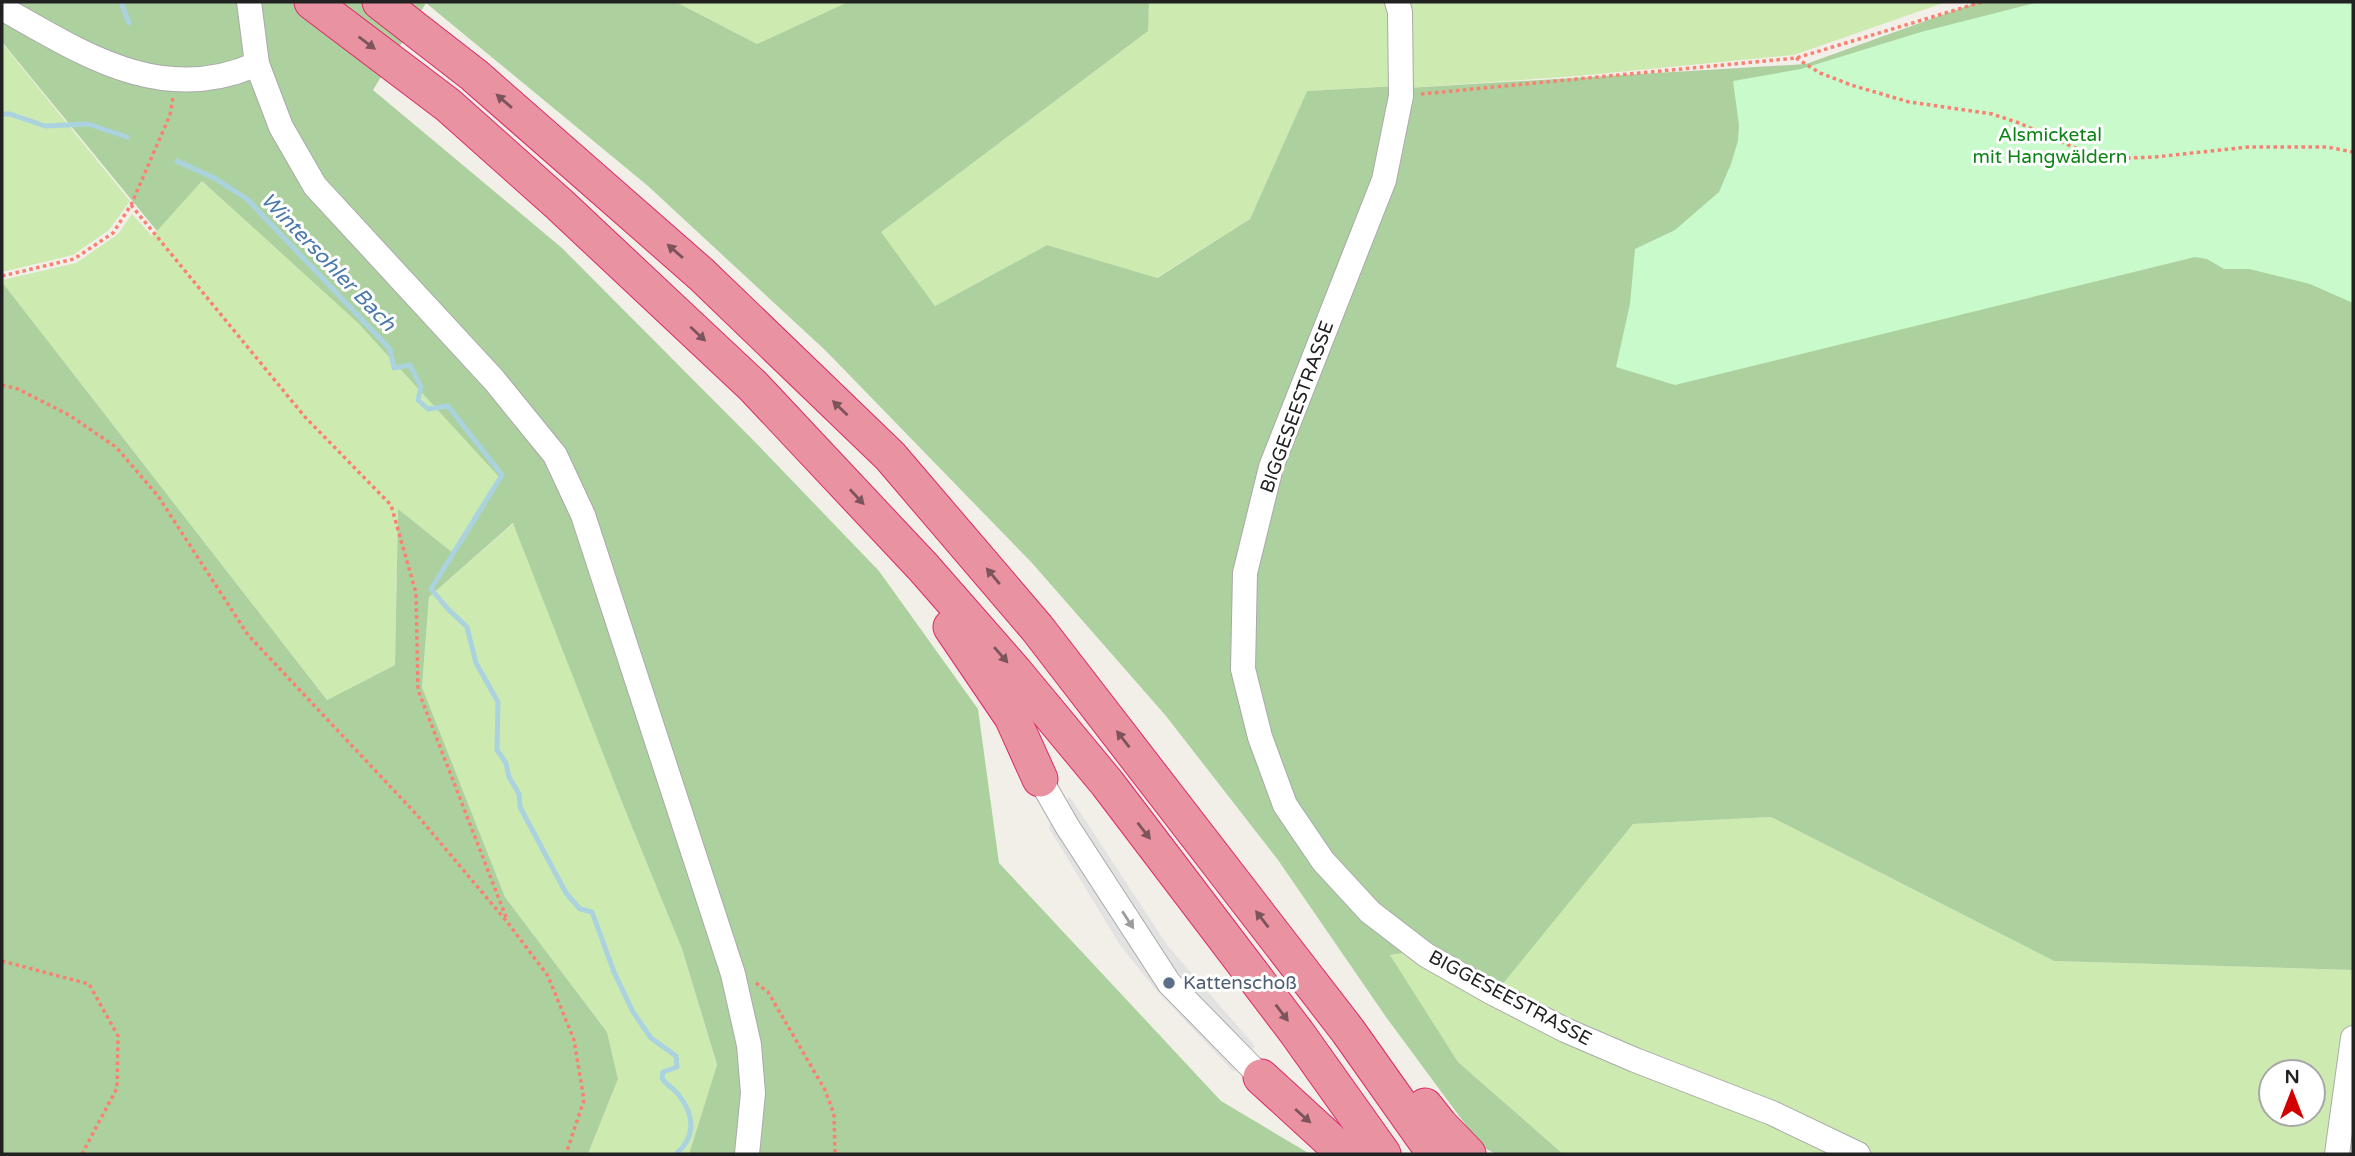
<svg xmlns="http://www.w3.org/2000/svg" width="2355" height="1156" viewBox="0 0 2355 1156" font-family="'Varela Round',sans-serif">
  <rect width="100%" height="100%" fill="#f2efe9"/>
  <g fill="#cdebb0" fill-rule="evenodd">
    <path d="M676 2H848L757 44Z"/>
    <path d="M1149 2H1393L1397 86 1307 91 1250 219 1156 278 1047 245 935 306 880 232 1147 31Z"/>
    <path d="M1401 2H1946L1794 55 1578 76 1406 88Z"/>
    <path d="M2 43 130 201 109 230 73 255 2 272Z"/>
    <path d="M202 181 358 323 502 479 453 553 398 510 395 665 327 700 2 282V280L76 263 118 234 132 214 152 236Z"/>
    <path d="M514 523 625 810 682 949 717 1066 689 1154H588L618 1079 607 1032 505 897 422 687 429 597Z"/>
    <path d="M1771 817 2054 961 2353 970V1023L2335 1154H1867L1497 991 1632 824ZM2271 1072H2313V1114H2271Z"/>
    <path d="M1412 952 1845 1154H1563L1458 1062 1389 955Z"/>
  </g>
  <path fill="#add19e" d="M2 2H676L757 44 848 2H1149L1148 31 881 232 935 306 1047 245 1157 278 1250 219 1307 91 1397 86 1406 88 1806 64 1978 2H2353V970L2054 961 1771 817 1633 824 1497 991 1423 950 1390 955 1458 1062 1563 1154H1496L1482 1147 1386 1017 1278 860 1166 716 1032 563 826 351 648 186 426 3 373 90 562 248 756 443 879 571 978 709 999 863 1221 1101 1310 1154H689L717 1065 682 949 625 810 513 523 429 597 422 687 505 897 607 1032 618 1079 588 1154H2V282L327 700 395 665 398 509 453 553 501 479 358 323 202 181 157 231 2 42Z"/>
  <path fill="#c8facc" d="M2039 2H2353V303L2310 284 2249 269H2224L2207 259 2195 257 1675 385 1616 367 1630 304 1635 249 1675 230 1719 192 1731 164 1738 141 1739 125 1733 81 1801 69 1921 32Z"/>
  <g fill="#e2e2e2">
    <path d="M1070 797 1167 945 1255 1046 1250 1052 1160 953 1064 802Z"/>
    <path d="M1052 818 1239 1067 1234 1072 1156 990 1120 945 1049 828Z"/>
  </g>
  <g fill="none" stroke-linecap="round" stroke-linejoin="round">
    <g stroke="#aad3df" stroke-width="5">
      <path d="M121 2 129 23"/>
      <path d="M2 114H10L45 126 88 124 127 137"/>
      <path d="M177 161 216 179 247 199 390 349 394 368 410 365 421 387 418 400 428 409 448 406 502 475 431 589 448 609 467 627 476 663 498 702 497 750 506 763 509 777 519 794 520 807 566 893 580 909 592 912 614 972 633 1012 651 1038 676 1056 677 1067 663 1072 662 1078C666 1085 673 1088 678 1094 695 1115 696 1137 676 1154"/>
    </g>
    <defs>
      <g id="minor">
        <path d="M249 2 257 64 281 127 315 186 494 380 555 455 583 515 733 974 749 1045 753 1093 747 1154"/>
        <path d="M1397 2 1400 12 1401 96 1384 180 1271 467 1245 573 1243 669 1260 737 1285 805 1323 861 1370 912 1426 955 1491 992 1565 1030 1635 1060 1772 1113 1858 1154"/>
        <path d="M2 8C82 53 162 107 257 64"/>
        <path d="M1040 779 1067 826 1169 983 1261 1077"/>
        <path d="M2337 1154 2353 1038"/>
      </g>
      <g id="highway">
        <path d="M312 2 448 105 559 204 753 386 923 567 1015 672 1107 783 1297 1033 1383 1154"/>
        <path d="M380 2 474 75 701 274 890 456 1037 628 1348 1031 1435 1154"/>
        <path d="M951 627 1012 717 1040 779"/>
        <path d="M1261 1077 1345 1154"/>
        <path d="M1425 1106 1440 1125 1468 1154"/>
      </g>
    </defs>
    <use href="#minor" stroke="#a9a9a9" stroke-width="26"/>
    <use href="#highway" stroke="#dc2a67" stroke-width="37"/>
    <g stroke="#fa8072" stroke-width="3.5" stroke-dasharray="3.5 3.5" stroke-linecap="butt">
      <path d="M1796 58 1820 73 1851 85 1909 102 1992 114 2019 123 2100 159 2155 157 2248 147H2327L2353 152"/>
      <path d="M1421 94 1796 58 1982 2"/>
      <path d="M131 205 305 417 391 505 416 593 418 690 506 917"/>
      <path d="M2 276 74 259 113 233 131 205 170 115 173 97"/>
      <path d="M2 385 18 389 69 415 116 447 158 496 248 635 417 815 508 923 548 976 574 1040 584 1100 566 1154"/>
      <path d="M2 961 89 984 118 1036 117 1088 82 1154"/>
      <path d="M756 983 768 992 825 1090 834 1114 835 1154"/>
    </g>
    <use href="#minor" stroke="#fff" stroke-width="24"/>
    <use href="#highway" stroke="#e892a2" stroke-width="35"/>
  </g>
  <defs><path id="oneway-solid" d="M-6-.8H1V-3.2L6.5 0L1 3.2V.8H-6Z" transform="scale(1.75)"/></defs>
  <g fill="#7b545c">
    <use href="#oneway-solid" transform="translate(367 43) rotate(37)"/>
    <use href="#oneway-solid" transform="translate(504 101) rotate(-139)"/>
    <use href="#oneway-solid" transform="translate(675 251) rotate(-139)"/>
    <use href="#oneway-solid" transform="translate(698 334) rotate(43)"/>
    <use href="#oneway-solid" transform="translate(840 408) rotate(-136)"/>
    <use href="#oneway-solid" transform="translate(857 497) rotate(47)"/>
    <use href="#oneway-solid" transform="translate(993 576) rotate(-130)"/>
    <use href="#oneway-solid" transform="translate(1001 655) rotate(49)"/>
    <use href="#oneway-solid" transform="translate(1123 739) rotate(-128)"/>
    <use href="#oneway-solid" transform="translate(1144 831) rotate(52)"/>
    <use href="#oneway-solid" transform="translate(1262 919) rotate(-128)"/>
    <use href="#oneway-solid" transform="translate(1282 1013) rotate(53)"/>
    <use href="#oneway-solid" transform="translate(1303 1116) rotate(42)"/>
  </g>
  <use fill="#9c9c9c" href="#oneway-solid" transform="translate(1128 920) rotate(57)"/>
  <circle fill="#5c6f8a" stroke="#fff" stroke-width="2.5" cx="1169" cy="983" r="7"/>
  <g text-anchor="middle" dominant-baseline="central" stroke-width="6" stroke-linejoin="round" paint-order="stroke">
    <g font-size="19" fill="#0c8416" stroke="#fff">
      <text x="2050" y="135">Alsmicketal<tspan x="2050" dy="22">mit Hangwäldern</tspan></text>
    </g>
    <g font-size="19" fill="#222" stroke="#fff">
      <text transform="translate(1297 407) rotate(-70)">BIGGESEESTRASSE</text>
      <text transform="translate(1510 998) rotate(28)">BIGGESEESTRASSE</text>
    </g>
    <g font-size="19" fill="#4e5e75" stroke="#fff" text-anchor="start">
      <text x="1183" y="983">Kattenschoß</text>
    </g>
    <g font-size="21" font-style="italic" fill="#4a7aab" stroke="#fff">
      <text transform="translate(328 262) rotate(46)">Wintersohler Bach</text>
    </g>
  </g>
  <rect width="2355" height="1156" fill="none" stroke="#222222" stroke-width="7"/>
  <g transform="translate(2292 1093)"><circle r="33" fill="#ffffff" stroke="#a7a7a7" stroke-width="2"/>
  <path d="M0-5L12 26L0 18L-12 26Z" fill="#d40000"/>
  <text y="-10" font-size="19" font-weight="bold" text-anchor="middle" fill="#222222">N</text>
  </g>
</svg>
